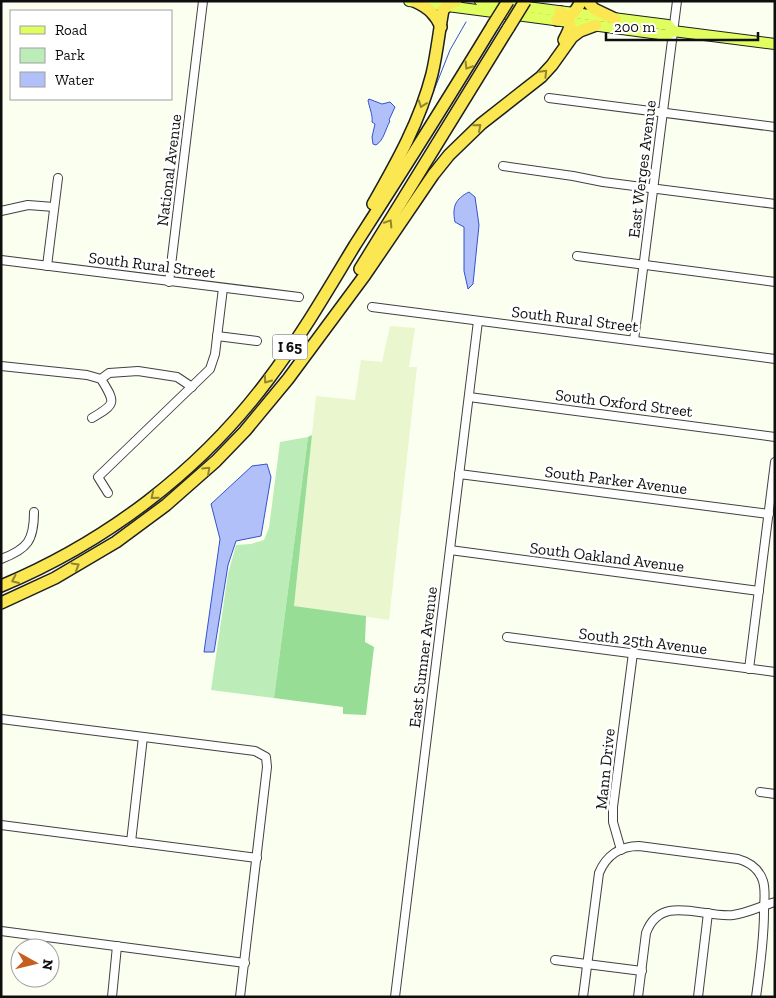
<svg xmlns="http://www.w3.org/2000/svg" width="776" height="998" viewBox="0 0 776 998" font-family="'Zilla Slab',serif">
  <rect width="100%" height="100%" fill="#fbffef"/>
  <path fill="#e9f6ce" d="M390 326 415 328 409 367H417L389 620 294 606 316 396 355 400 361 360 382 362Z"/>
  <path fill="#bcecb7" d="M308 437 274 698 211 690 228 574 236 545 251 544 264 540 269 528 280 442Z"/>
  <path fill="#97dd95" d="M312 435 294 606 366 616 365 642 374 647 366 715 343 714V707L274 698 308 437Z"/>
  <g fill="#b1c0f9" stroke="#3551d3">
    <path d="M369 99 382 104 390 102 395 107 389 120 390 121C385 130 384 140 376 145L373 144 372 137 375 124 372 122C373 115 369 107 368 100Z"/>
    <path d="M469 192 475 197 479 225 473 284 468 289 464 271V227L455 222C452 207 455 199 469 192Z"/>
    <path d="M267 464 271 477 261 536 236 541 228 565 214 652H204L220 539 211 504 252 466Z"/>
  </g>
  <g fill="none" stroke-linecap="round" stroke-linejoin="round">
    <path stroke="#3551d3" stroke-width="1" d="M431 98 450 50 466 22"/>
    <defs>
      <g id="minor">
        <path d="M549 98 775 127"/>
        <path d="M503 166 573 176 603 182 775 204"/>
        <path d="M1 211 28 205 54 207"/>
        <path d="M577 256 775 282"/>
        <path d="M1 260 299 297"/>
        <path d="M47 266 58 178"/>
        <path d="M169 282 203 1"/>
        <path d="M372 307 775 359"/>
        <path d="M217 336 257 341"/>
        <path d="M634 340 677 1"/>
        <path d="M1 366 87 375 101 379 109 373 138 371 177 377 192 387"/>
        <path d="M469 397 775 437"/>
        <path d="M92 418C116 404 116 403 101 379"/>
        <path d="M459 474 769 514"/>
        <path d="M108 493 98 477 210 369 215 354 223 288"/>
        <path d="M450 550 759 591"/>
        <path d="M1 559C28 549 34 540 34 512"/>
        <path d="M507 637 775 672"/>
        <path d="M749 669 775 462"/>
        <path d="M1 719 255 751 266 757 267 767 240 997"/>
        <path d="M760 792 775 794"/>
        <path d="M1 825 257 858"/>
        <path d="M131 842 143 737"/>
        <path d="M621 850 613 822V807L633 653"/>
        <path d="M1 931 245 963"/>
        <path d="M555 960 642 971"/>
        <path d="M112 997 117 946"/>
        <path d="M395 997 478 321"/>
        <path d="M583 997 599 873C606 856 620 846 639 846L738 859C749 862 759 869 763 881 766 891 764 901 764 912 764 940 760 968 756 997"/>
        <path d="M638 997 646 933C661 893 702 918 733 915 748 913 761 906 775 902"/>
        <path d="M698 997 708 913"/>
      </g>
      <g id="major">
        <path d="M409 1 667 35 673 31 775 44"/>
        <path d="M480 1 668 25 673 31"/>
      </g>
      <g id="highway">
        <path d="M587 1 594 9 615 19"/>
        <path d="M416 2C429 8 436 15 441 27"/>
        <path d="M560 12C574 21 571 27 564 40"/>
        <path d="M557 20C569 18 576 13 581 1"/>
        <path d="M373 204C397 162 420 121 432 74 437 53 439 31 443 10L450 3 456 1"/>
        <path d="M360 269 509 27"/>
        <path d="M1 586C106 542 199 472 268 380 300 338 327 291 355 245 402 172 448 99 493 25"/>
        <path d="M1 603 55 578 116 542 166 505 216 461 245 431 288 379 365 275 433 175 449 155 481 124 541 77 552 65 572 37 580 31 596 25"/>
      </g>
    </defs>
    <use href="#minor" stroke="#414141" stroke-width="10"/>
    <use href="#major" stroke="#1f1f1f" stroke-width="12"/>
    <use href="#highway" stroke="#1f1f1f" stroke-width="14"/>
    <use href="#minor" stroke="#fff" stroke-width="8"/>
    <use href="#major" stroke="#e1fe60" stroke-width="10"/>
    <use href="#highway" stroke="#fbe752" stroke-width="11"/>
    <defs>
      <g id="highway-bridge">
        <path d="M493 25 508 1"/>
        <path d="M509 27 525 1"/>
      </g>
    </defs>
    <use href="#highway-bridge" stroke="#1f1f1f" stroke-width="14" stroke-linecap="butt"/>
    <use href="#highway-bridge" stroke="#fbe752" stroke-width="11"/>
  </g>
  <defs><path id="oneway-chevron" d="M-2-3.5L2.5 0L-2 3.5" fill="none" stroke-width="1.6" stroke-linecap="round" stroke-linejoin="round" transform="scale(1.25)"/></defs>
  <g stroke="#908533">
    <use href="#oneway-chevron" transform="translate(468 66) rotate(122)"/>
    <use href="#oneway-chevron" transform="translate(544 73) rotate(-46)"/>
    <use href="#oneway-chevron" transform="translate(422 104) rotate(110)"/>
    <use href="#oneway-chevron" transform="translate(478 127) rotate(-41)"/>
    <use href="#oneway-chevron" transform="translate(389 223) rotate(-58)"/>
    <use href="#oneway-chevron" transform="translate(267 380) rotate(126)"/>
    <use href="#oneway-chevron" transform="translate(207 470) rotate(-43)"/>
    <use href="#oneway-chevron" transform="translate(154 496) rotate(141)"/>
    <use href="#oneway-chevron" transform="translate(76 566) rotate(-30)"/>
    <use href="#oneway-chevron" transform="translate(15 580) rotate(156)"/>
  </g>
  <g text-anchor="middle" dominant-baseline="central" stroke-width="5" stroke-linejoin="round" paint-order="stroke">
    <rect fill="#fff" stroke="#565656" stroke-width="1" x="272.5" y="334.5" width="35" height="25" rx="4"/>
    <g font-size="15" font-weight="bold" fill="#0e0e0e">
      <text x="290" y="347">I 65</text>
    </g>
    <g font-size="16" fill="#0e0e0e" stroke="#fff">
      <text transform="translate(642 169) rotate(-83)">East Werges Avenue</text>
      <text transform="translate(169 170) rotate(-83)">National Avenue</text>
      <text transform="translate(152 265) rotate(7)">South Rural Street</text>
      <text transform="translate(575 319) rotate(7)">South Rural Street</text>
      <text transform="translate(624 403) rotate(7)">South Oxford Street</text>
      <text transform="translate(616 480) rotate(7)">South Parker Avenue</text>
      <text transform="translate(607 557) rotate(7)">South Oakland Avenue</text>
      <text transform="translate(643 641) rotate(7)">South 25th Avenue</text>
      <text transform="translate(423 657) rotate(-83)">East Sumner Avenue</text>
      <text transform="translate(605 769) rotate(-84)">Mann Drive</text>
    </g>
  </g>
  <rect width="776" height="998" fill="none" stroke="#0e0e0e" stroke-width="5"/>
  <rect x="10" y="10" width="162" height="90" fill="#ffffff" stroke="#9f9f9f"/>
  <rect x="20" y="26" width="25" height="8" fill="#e1fe60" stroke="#9f9f9f"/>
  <text x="55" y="35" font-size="15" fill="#0e0e0e">Road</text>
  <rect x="20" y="48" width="25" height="15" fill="#bcecb7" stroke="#9f9f9f"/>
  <text x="55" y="60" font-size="15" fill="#0e0e0e">Park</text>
  <rect x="20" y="72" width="25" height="15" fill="#b1c0f9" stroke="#9f9f9f"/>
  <text x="55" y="85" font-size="15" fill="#0e0e0e">Water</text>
  <g transform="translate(35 963) rotate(98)"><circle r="24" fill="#ffffff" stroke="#9f9f9f"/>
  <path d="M0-4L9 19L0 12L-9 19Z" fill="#c55e1f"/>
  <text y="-8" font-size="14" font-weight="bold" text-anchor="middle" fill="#0e0e0e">N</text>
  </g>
  <path d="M606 32v8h152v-8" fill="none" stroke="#0e0e0e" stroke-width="2.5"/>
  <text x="614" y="32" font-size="15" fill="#0e0e0e" stroke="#ffffff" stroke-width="4" paint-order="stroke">200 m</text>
</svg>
